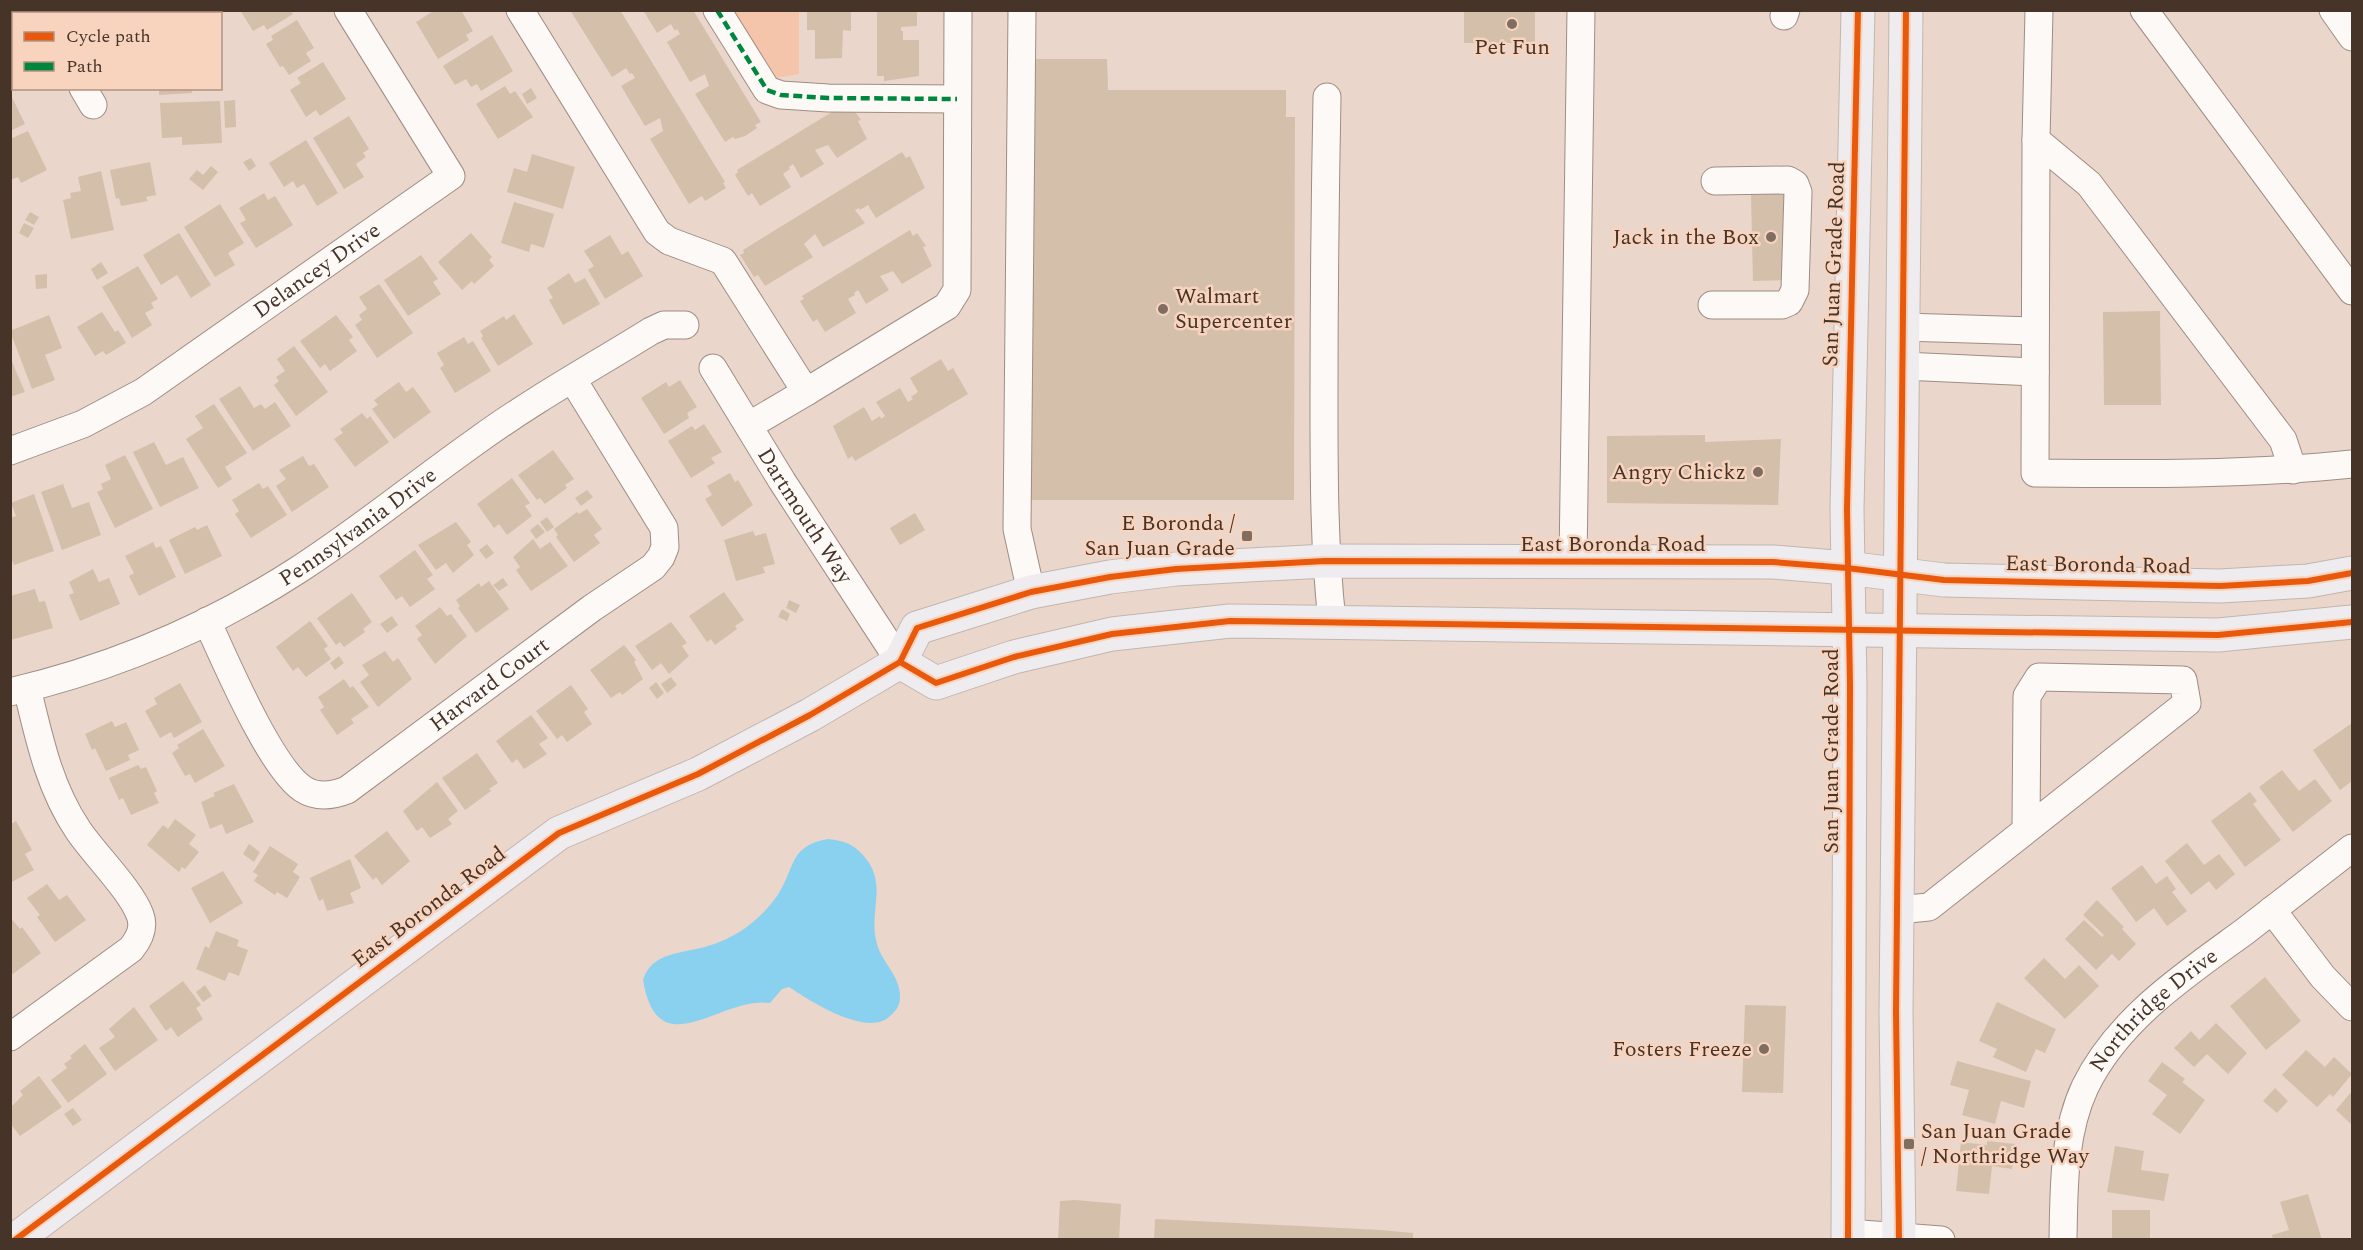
<svg xmlns="http://www.w3.org/2000/svg" width="2363" height="1250" viewBox="0 0 2363 1250" font-family="Spectral,serif">
  <rect width="100%" height="100%" fill="#ebd6cb"/>
  <path fill="#f4c5ab" d="M730 11H799V74L776 78 766 70Z"/>
  <path fill="#8ad0ef" d="M828 839C846 841 856 845 867 860 887 887 868 914 877 944 882 963 901 976 900 998 900 1006 895 1012 889 1017 866 1037 810 1001 789 987L782 989 770 1003C721 995 658 1069 643 980 652 951 683 954 708 946 719 943 731 937 741 931 755 922 768 909 777 896 796 868 788 846 828 839Z"/>
  <g fill="#d4bfab">
    <path d="M121 10H149L150 14H116Z"/>
    <path d="M240 10H291L293 14 267 30 264 25 253 31Z"/>
    <path d="M435 10H461L473 31 466 35 469 40 438 59 416 22Z"/>
    <path d="M570 10H620L725 182 723 183 726 188 705 201 702 196 689 204 650 139 663 131 660 118 645 126 621 86 635 78 632 73 630 74 626 68 612 77Z"/>
    <path d="M643 10H693L761 122 755 125 757 128 745 136 735 139 733 137 725 142 695 94 709 86 705 74 690 82 667 42 680 34 677 29 675 31 671 24 657 33Z"/>
    <path d="M807 10H851V31L843 30 842 58 815 59V30H807Z"/>
    <path d="M877 10H917V26L901 27V31H903V40H919V76L884 81V76H877Z"/>
    <rect x="1464" y="10" width="71" height="33"/>
    <path d="M297 20 314 48 306 53 311 61 289 75 283 66 280 67 266 44 273 40 271 36Z"/>
    <path d="M492 35 513 71 481 91 477 84 471 87 466 79 455 85 443 66Z"/>
    <path d="M1032 59H1107L1108 90H1286V117H1295L1294 500H1031Z"/>
    <path d="M323 62 346 99 320 116 316 110 306 117 290 90 301 83 297 78Z"/>
    <path d="M505 86 510 94 515 91 533 117 498 139 476 104Z"/>
    <path d="M159 88H191L192 93 159 95Z"/>
    <path d="M531 88 537 98 527 104 522 94Z"/>
    <path d="M10 93 25 124 10 131Z"/>
    <path d="M235 100 236 127 225 128 224 101Z"/>
    <path d="M220 101 222 143 182 145V137L162 138 160 103Z"/>
    <path d="M845 104 852 107 861 120 858 121 867 139 837 158 828 145 815 150 824 164 801 178 793 164 789 167 790 169 783 174 791 187 760 206 752 193 748 196 735 175 738 172 737 170Z"/>
    <path d="M349 116 369 149 363 153 366 157 356 164 364 177 344 189 313 138Z"/>
    <path d="M28 131 47 170 21 183 18 177 10 180V139Z"/>
    <path d="M306 140 338 193 317 206 304 184 297 188 293 181 284 187 269 163Z"/>
    <path d="M902 152 906 158 910 156 925 188 876 218 868 205 860 210 859 208 855 210 865 223 823 247 815 234 804 244 813 257 765 286 758 275 754 277 740 255 744 253 743 250Z"/>
    <path d="M532 154 575 167 563 209 507 192 514 168 527 172Z"/>
    <path d="M251 158 256 166 249 171 243 162Z"/>
    <path d="M150 162 156 195 146 197 148 201 121 206 119 198 116 199 110 170Z"/>
    <path d="M211 166 218 172 203 190 189 179 197 170 203 175Z"/>
    <path d="M101 171 114 230 71 239 63 200 71 198 70 193 81 191 78 177Z"/>
    <path d="M1764 188H1778L1779 195 1790 194 1789 280 1753 281 1751 194 1763 195Z"/>
    <path d="M264 193 268 200 275 196 293 225 256 248 240 223 246 220 239 208Z"/>
    <path d="M514 202 554 214 544 248 531 244 529 252 501 243Z"/>
    <path d="M220 204 244 243 228 253 235 265 215 277 184 227Z"/>
    <path d="M30 212 39 217 34 225 25 220Z"/>
    <path d="M24 223 34 228 28 238 19 233Z"/>
    <path d="M910 230 913 236 917 233 926 246 923 247 932 266 902 284 893 271 880 276 889 290 866 304 858 290 854 293 855 295 848 299 856 313 825 332 817 319 813 322 800 301 804 299 802 296Z"/>
    <path d="M179 233 211 285 191 298 177 275 161 285 143 255Z"/>
    <path d="M471 233 492 257 489 260 494 266 474 284 472 281 462 290 438 262Z"/>
    <path d="M610 235 622 255 628 251 643 276 605 299 588 270 594 266 584 251Z"/>
    <path d="M421 255 438 279 433 282 441 294 408 316 384 280Z"/>
    <path d="M101 262 108 273 97 280 91 269Z"/>
    <path d="M138 266 158 299 151 303 154 308 145 313 152 325 132 338 102 287Z"/>
    <path d="M569 273 575 283 585 278 600 304 563 325 549 300 553 298 547 288Z"/>
    <path d="M47 274V288L36 289 35 275Z"/>
    <path d="M379 284 413 333 377 358 355 325 362 320 359 315 367 309 359 297Z"/>
    <path d="M2160 311 2161 405H2104L2103 312Z"/>
    <path d="M102 312 115 332 118 330 126 343 106 355 103 351 95 356 77 327Z"/>
    <path d="M514 314 533 344 498 366 481 338 483 336 480 331 504 316 506 320Z"/>
    <path d="M49 315 62 348 45 355 55 380 32 389 10 331Z"/>
    <path d="M336 315 353 337 349 340 357 351 330 371 325 364 320 368 300 341Z"/>
    <path d="M464 337 468 344 473 341 491 371 455 393 440 368 444 365 437 353Z"/>
    <path d="M294 346 328 392 296 416 274 385 279 381 276 377 285 371 277 359Z"/>
    <path d="M10 357 25 392 10 397Z"/>
    <path d="M941 359 948 371 953 368 968 394 855 461 852 456 848 459 833 426 864 407 872 421 880 416 881 419 885 416 876 402 900 388 908 402 913 399 911 397 918 392 910 378Z"/>
    <path d="M680 380 697 407 687 413 689 418 664 434 641 398 666 382 669 387Z"/>
    <path d="M399 382 406 392 413 387 431 412 394 439 372 409 378 405 374 400Z"/>
    <path d="M240 386 254 408 261 404 265 409 275 402 291 426 253 451 219 399Z"/>
    <path d="M214 404 247 453 225 467 232 479 218 488 186 439 203 428 195 416Z"/>
    <path d="M362 413 367 419 370 416 389 442 355 467 334 439 343 433 340 429Z"/>
    <path d="M704 424 722 452 711 458 715 463 691 478 668 441 692 426 695 430Z"/>
    <path d="M1705 435V442L1781 439 1778 505 1607 503V436Z"/>
    <path d="M154 442 166 465 183 457 199 488 160 507 133 452Z"/>
    <path d="M553 450 574 479 565 485 567 488 545 504 540 498 537 500 518 475Z"/>
    <path d="M125 455 153 509 115 528 97 492 103 489 101 484 111 479 105 465Z"/>
    <path d="M303 456 309 466 314 464 329 487 292 512 276 486 286 479 279 470Z"/>
    <path d="M730 473 735 482 738 480 753 505 722 527 705 499 712 495 707 486Z"/>
    <path d="M512 478 530 503 525 506 532 516 507 535 499 524 494 528 477 504Z"/>
    <path d="M259 483 263 489 268 486 287 515 251 538 235 514 239 511 232 500Z"/>
    <path d="M63 484 72 508 89 502 101 535 62 550 41 492Z"/>
    <path d="M587 490 593 497 581 506 575 498Z"/>
    <path d="M34 494 54 551 14 565 10 556V518L16 516 11 503Z"/>
    <path d="M587 509 602 529 594 535 600 543 574 562 556 537 558 535 554 529 577 512 579 514Z"/>
    <path d="M915 513 925 530 900 545 890 528Z"/>
    <path d="M547 517 554 527 547 532 540 522Z"/>
    <path d="M456 522 471 542 467 545 474 555 453 573 446 563 436 570 418 545Z"/>
    <path d="M538 524 545 532 536 539 530 530Z"/>
    <path d="M207 525 222 556 185 574 169 540 195 527 197 530Z"/>
    <path d="M753 531 755 536 766 533 775 564 763 567 765 573 736 581 724 540Z"/>
    <path d="M533 539 540 549 550 542 568 566 531 591 516 570 520 567 513 557Z"/>
    <path d="M153 542 156 548 161 546 176 577 139 596 129 576 134 573 125 556Z"/>
    <path d="M487 544 494 553 486 559 479 550Z"/>
    <path d="M415 550 433 575 427 579 435 589 410 607 402 596 396 600 379 576Z"/>
    <path d="M93 569 99 582 109 578 120 604 80 621 69 595 74 593 69 582Z"/>
    <path d="M503 578 508 585 499 591 493 585Z"/>
    <path d="M489 581 509 609 476 633 458 608 460 606 456 600 479 583 481 587Z"/>
    <path d="M35 589 39 602 45 601 53 628 11 640 10 596Z"/>
    <path d="M724 592 744 620 735 626 737 629 715 645 711 639 707 642 689 616Z"/>
    <path d="M352 593 372 622 363 629 365 632 344 647 340 642 336 645 317 618Z"/>
    <path d="M789 600 800 605 796 613 786 608Z"/>
    <path d="M440 607 447 616 451 614 467 636 435 664 417 639 422 635 415 626Z"/>
    <path d="M782 609 790 614 787 621 778 617Z"/>
    <path d="M392 616 398 625 387 633 380 624Z"/>
    <path d="M310 621 328 646 324 649 331 659 306 677 298 667 293 671 276 647Z"/>
    <path d="M671 622 687 643 682 646 689 656 669 674 661 663 652 670 635 646Z"/>
    <path d="M624 645 636 660 634 662 643 679 622 695 620 692 611 698 590 670Z"/>
    <path d="M385 651 393 662 398 658 412 679 378 707 360 682 369 675 362 665Z"/>
    <path d="M339 656 344 663 335 670 330 663Z"/>
    <path d="M671 677 677 685 667 693 661 684Z"/>
    <path d="M344 679 350 688 353 686 369 707 351 719 354 723 337 735 320 710 324 707 318 697Z"/>
    <path d="M656 682 664 693 657 699 649 688Z"/>
    <path d="M180 683 202 722 174 738 171 732 160 738 145 711 157 704 154 698Z"/>
    <path d="M571 685 588 709 584 712 592 724 567 742 562 735 557 739 536 711Z"/>
    <path d="M531 715 548 738 539 744 547 754 524 769 517 759 512 763 496 741Z"/>
    <path d="M112 721 115 727 126 722 139 750 128 755 130 760 106 771 95 748 92 750 85 734Z"/>
    <path d="M2352 723V781L2340 790 2313 750Z"/>
    <path d="M203 729 225 766 195 783 190 774 185 776 172 753 179 748 177 745Z"/>
    <path d="M477 753 498 783 489 789 491 791 465 810 442 778Z"/>
    <path d="M138 765 141 769 146 767 157 791 154 793 159 803 131 815 123 798 119 800 109 778Z"/>
    <path d="M2282 770 2299 791 2315 779 2332 801 2293 832 2259 787Z"/>
    <path d="M437 782 458 811 448 819 452 824 430 838 422 827 417 831 403 811Z"/>
    <path d="M234 784 254 822 226 834 222 824 210 829 201 802 215 796 213 793Z"/>
    <path d="M2250 792 2257 801 2253 804 2281 840 2245 867 2211 821Z"/>
    <path d="M175 819 196 835 189 844 199 852 185 869 182 867 179 872 147 845 163 825 168 829Z"/>
    <path d="M16 821 32 850 25 854 34 870 10 883V825Z"/>
    <path d="M387 831 410 861 382 885 376 877 373 880 354 856Z"/>
    <path d="M2187 843 2204 865 2219 854 2235 874 2216 890 2209 881 2191 895 2165 861Z"/>
    <path d="M249 844 260 852 254 862 243 854Z"/>
    <path d="M270 846 298 864 293 872 300 877 287 898 277 892 275 895 254 881 258 875 253 872Z"/>
    <path d="M350 859 361 888 350 893 354 903 327 911 323 899 319 901 310 878Z"/>
    <path d="M2142 865 2156 884 2167 876 2176 889 2172 892 2187 911 2167 926 2154 908 2136 922 2111 888Z"/>
    <path d="M223 871 243 903 210 923 191 888Z"/>
    <path d="M47 884 59 900 67 895 86 920 55 942 37 917 40 915 27 898Z"/>
    <path d="M2097 900 2124 927 2122 929 2136 944 2119 961 2112 954 2096 970 2065 939 2084 920 2102 937 2104 935 2083 915Z"/>
    <path d="M10 917 20 929 22 927 41 953 10 976Z"/>
    <path d="M216 931 239 940 237 946 248 950 239 976 229 972 225 981 196 969 205 946 209 948Z"/>
    <path d="M2044 958 2065 979 2079 965 2099 986 2065 1019 2024 978Z"/>
    <path d="M2265 977 2301 1021 2266 1050 2230 1006Z"/>
    <path d="M183 981 201 1005 196 1008 203 1019 178 1037 171 1027 166 1031 149 1006Z"/>
    <path d="M205 985 212 996 203 1002 196 992Z"/>
    <path d="M1997 1002 2056 1029 2045 1053 2036 1049 2026 1072 1993 1057 1997 1049 1979 1041Z"/>
    <path d="M1745 1005 1786 1006 1783 1093 1742 1092Z"/>
    <path d="M134 1007 158 1040 115 1071 99 1048 115 1037 109 1029Z"/>
    <path d="M2216 1023 2247 1053 2228 1074 2207 1054 2194 1067 2174 1048 2191 1031 2199 1040Z"/>
    <path d="M85 1044 107 1074 68 1103 51 1080 67 1068 64 1064 72 1058 70 1056Z"/>
    <path d="M2306 1050 2325 1067 2334 1057 2352 1074 2333 1097 2330 1094 2317 1107 2282 1075Z"/>
    <path d="M1957 1061 2031 1081 2024 1108 2001 1101 1995 1124 1962 1115 1969 1090 1950 1085Z"/>
    <path d="M2162 1062 2185 1079 2182 1082 2205 1100 2180 1134 2152 1114 2167 1095 2148 1081Z"/>
    <path d="M39 1076 62 1107 20 1136 10 1123V1108L23 1095 20 1091Z"/>
    <path d="M2275 1088 2288 1101 2277 1113 2263 1101Z"/>
    <path d="M2352 1091V1125L2336 1110Z"/>
    <path d="M73 1108 82 1120 73 1126 64 1114Z"/>
    <path d="M1987 1141 2015 1144 2012 1169 1992 1166 1989 1194 1956 1191 1961 1142 1987 1145Z"/>
    <path d="M2115 1146 2144 1151 2141 1170 2169 1174 2164 1201 2107 1192Z"/>
    <path d="M2308 1194 2322 1240H2273L2272 1235 2289 1230 2280 1202Z"/>
    <path d="M1075 1200 1121 1204 1119 1240H1058L1060 1201Z"/>
    <rect x="2112" y="1210" width="38" height="30"/>
    <path d="M1155 1219 1381 1230 1413 1233V1240H1154Z"/>
  </g>
  <g fill="none" stroke-linecap="round" stroke-linejoin="round">
    <defs>
      <g id="minor">
        <path d="M35 10 37 14"/>
        <path d="M520 10 657 232 669 241 723 261 806 392 947 306 957 290 958 10"/>
        <path d="M717 10 767 90 781 95 828 98 957 99"/>
        <path d="M1022 10 1017 529 1031 592"/>
        <path d="M2039 10 2036 140 2089 184 2283 440 2293 470"/>
        <path d="M2144 10 2352 291"/>
        <path d="M2333 10 2352 37"/>
        <path d="M1784 16 1786 10"/>
        <path d="M83 88 93 105"/>
        <path d="M1327 97C1325 199 1324 301 1324 403 1324 476 1324 548 1332 621"/>
        <path d="M2036 140 2035 473C2141 474 2247 475 2352 464"/>
        <path d="M1712 305H1782L1789 302 1795 290 1798 192 1795 184 1788 180 1715 181"/>
        <path d="M1903 327 2035 331"/>
        <path d="M1903 366 2035 372"/>
        <path id="s1" d="M713 368 782 481 900 662"/>
        <path d="M750 425 806 392"/>
        <path id="s2" d="M10 451 83 424 143 392 451 176 348 10"/>
        <path d="M1573 561 1581 10"/>
        <path id="s3" d="M207 621C225 660 270 767 303 789 317 798 332 796 347 790L592 608 653 567 661 557 665 547 664 528 573 380"/>
        <path id="s4" d="M10 692C112 668 210 627 298 570 360 530 417 483 478 440 533 400 593 367 651 331L664 325H685"/>
        <path d="M1897 910 1929 907 2187 703 2183 680 2039 677 2027 696 2026 830"/>
        <path d="M2272 910 2323 977 2352 1007"/>
        <path d="M10 1037 131 949C139 939 145 928 140 915 131 890 94 854 78 830 49 787 39 738 27 688"/>
        <path d="M1848 1233 1941 1240"/>
        <path id="s5" d="M2063 1240C2064 1188 2063 1134 2085 1087 2118 1019 2185 975 2244 932 2280 904 2316 876 2352 848"/>
      </g>
      <g id="major">
        <path d="M900 662 936 683 1014 657 1112 634 1230 621 2218 635 2352 622"/>
        <path d="M15 1240 559 833 698 774 810 715 900 662 917 628 1031 592 1110 577 1176 569 1325 561 1773 562 1847 568 1944 580 2220 586 2308 581 2352 573"/>
        <path d="M1848 1240 1850 685 1847 509 1858 10"/>
        <path d="M1899 1240 1896 1011 1906 10"/>
      </g>
    </defs>
    <use href="#minor" stroke="#9e8d84" stroke-width="29"/>
    <use href="#major" stroke="#c1b6af" stroke-width="35"/>
    <use href="#minor" stroke="#fcf9f7" stroke-width="27"/>
    <use href="#major" stroke="#efecef" stroke-width="33"/>
    <path stroke="#00873e" stroke-width="4.5" stroke-dasharray="9 4.5" stroke-linecap="butt" d="M717 10 767 90 781 95 828 98 957 99"/>
    <defs>
      <g id="cycleway">
        <path d="M900 662 936 683 1014 657 1112 634 1230 621 2218 635 2352 622"/>
        <path d="M15 1240 559 833 698 774 810 715 900 662 917 628 1031 592 1110 577 1176 569 1325 561 1773 562 1847 568 1944 580 2220 586 2308 581 2352 573"/>
        <path d="M1848 1240 1850 685 1847 509 1858 10"/>
        <path d="M1899 1240 1896 1011 1906 10"/>
      </g>
    </defs>
    <use href="#cycleway" stroke="#f8d3be" stroke-width="10"/>
    <use href="#cycleway" stroke="#e8590c" stroke-width="6"/>
  </g>
  <g fill="#806d62" stroke="#f8d3be" stroke-width="2">
    <circle cx="1512" cy="24" r="6"/>
    <circle cx="1771" cy="237" r="6"/>
    <circle cx="1163" cy="309" r="6"/>
    <circle cx="1758" cy="472" r="6"/>
    <rect x="1241" y="530" width="12" height="12" rx="3"/>
    <circle cx="1764" cy="1049" r="6"/>
    <rect x="1903" y="1138" width="12" height="12" rx="3"/>
  </g>
  <g text-anchor="middle" dominant-baseline="central" stroke-width="5" stroke-linejoin="round" paint-order="stroke">
    <g font-size="22" fill="#463429" stroke="#f8d3be" text-anchor="end">
      <text x="1512" y="47" text-anchor="middle">Pet Fun</text>
      <text x="1759" y="237">Jack in the Box</text>
      <text x="1175" y="296" text-anchor="start">Walmart<tspan x="1175" dy="25">Supercenter</tspan></text>
      <text x="1746" y="472">Angry Chickz</text>
      <text x="1235" y="523">E Boronda /<tspan x="1235" dy="25">San Juan Grade</tspan></text>
      <text x="1752" y="1049">Fosters Freeze</text>
      <text x="1921" y="1131" text-anchor="start">San Juan Grade<tspan x="1921" dy="25">/ Northridge Way</tspan></text>
    </g>
    <g font-size="22" fill="#463429" stroke="#f8d3be">
      <text transform="translate(1834 264) rotate(-88)">San Juan Grade Road</text>
      <text stroke="none"><textPath href="#s2" startOffset="358">Delancey Drive</textPath></text>
      <text stroke="none"><textPath href="#s1" startOffset="174">Dartmouth Way</textPath></text>
      <text stroke="none"><textPath href="#s4" startOffset="388">Pennsylvania Drive</textPath></text>
      <text x="1613" y="544">East Boronda Road</text>
      <text transform="translate(2098 565) rotate(1)">East Boronda Road</text>
      <text stroke="none"><textPath href="#s3" startOffset="418">Harvard Court</textPath></text>
      <text transform="translate(1831 751) rotate(-90)">San Juan Grade Road</text>
      <text transform="translate(429 907) rotate(-37)">East Boronda Road</text>
      <text stroke="none"><textPath href="#s5" startOffset="260">Northridge Drive</textPath></text>
    </g>
  </g>
  <rect width="2363" height="1250" fill="none" stroke="#463429" stroke-width="24"/>
  <rect x="12" y="12" width="210" height="78" fill="#f8d3be" stroke="#b19382" stroke-width="1.5"/>
  <rect x="24" y="32" width="30" height="9" fill="#e8590c" stroke="#b19382" stroke-width="1.5"/>
  <text x="66" y="42" font-size="18" fill="#463429">Cycle path</text>
  <rect x="24" y="62" width="30" height="9" fill="#00873e" stroke="#b19382" stroke-width="1.5"/>
  <text x="66" y="72" font-size="18" fill="#463429">Path</text>
</svg>
